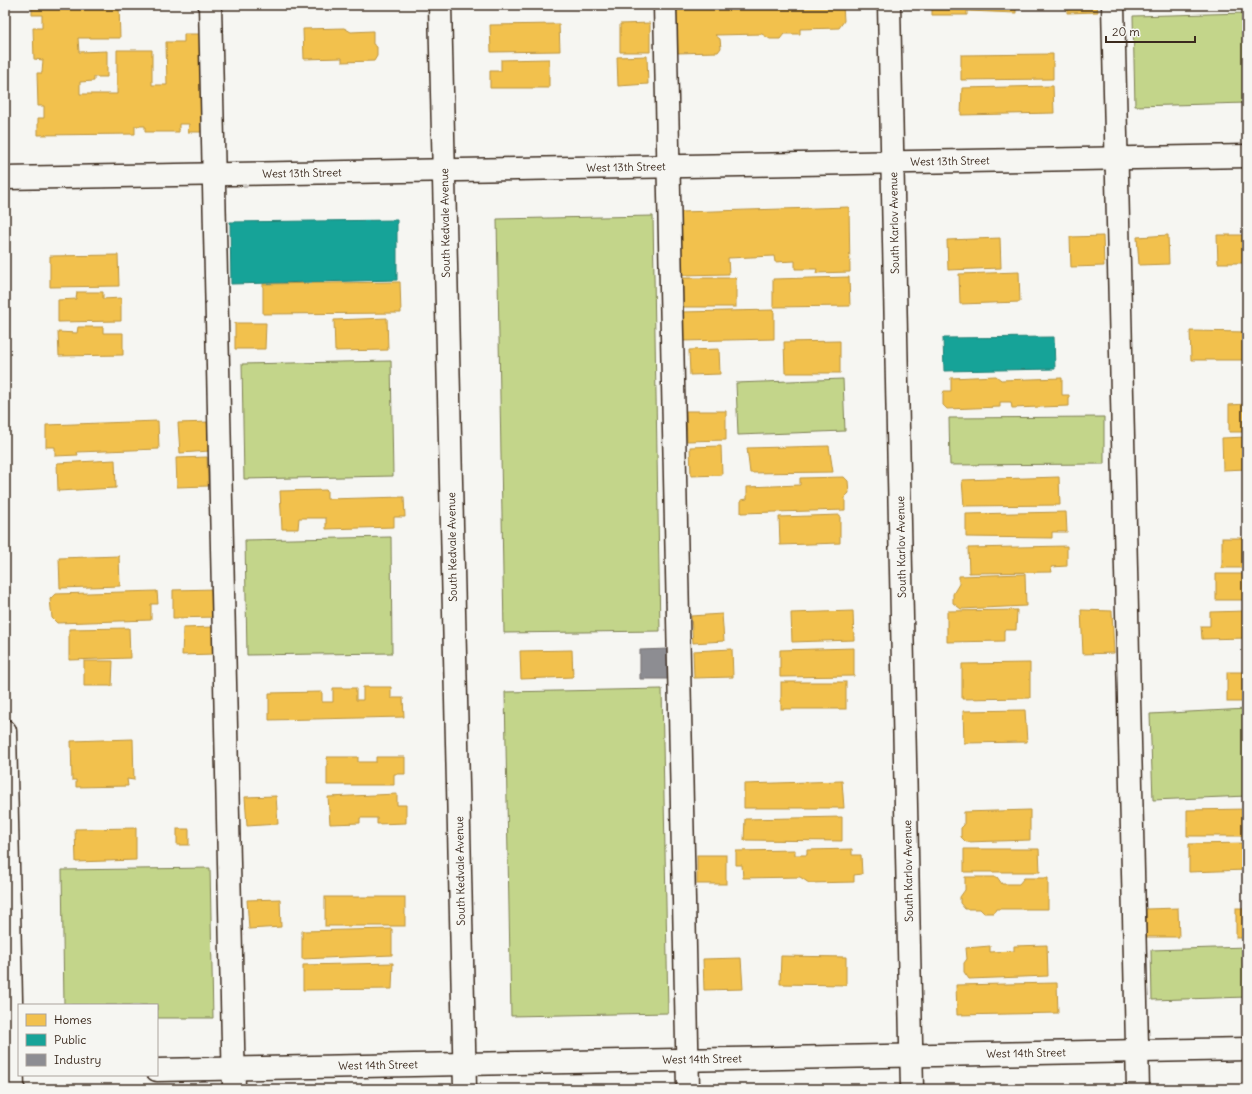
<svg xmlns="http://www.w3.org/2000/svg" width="1252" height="1094" viewBox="0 0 1252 1094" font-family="Delius,sans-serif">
  <rect width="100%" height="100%" fill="#f6f6f2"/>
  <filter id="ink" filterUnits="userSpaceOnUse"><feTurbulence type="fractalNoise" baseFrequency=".025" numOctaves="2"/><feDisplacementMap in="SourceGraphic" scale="8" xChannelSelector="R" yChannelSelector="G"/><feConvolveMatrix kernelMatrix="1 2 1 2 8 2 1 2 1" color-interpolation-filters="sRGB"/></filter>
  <g filter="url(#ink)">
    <g fill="#c3d58a" stroke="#7f8054">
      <path d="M1247 13V103L1135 106 1133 16Z"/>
      <path d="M653 216 660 631 504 633 497 219Z"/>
      <path d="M391 361 393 476 244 479 242 364Z"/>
      <path d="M843 379 845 431 738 435 736 383Z"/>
      <path d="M1104 417V464L950 465 949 418Z"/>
      <path d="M391 537 392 653 247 655 245 540Z"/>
      <path d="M662 689 668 1013 511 1016 505 692Z"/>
      <path d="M1247 709V796L1153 800 1150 714Z"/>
      <path d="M210 868 213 1018H157V1005H64L62 870Z"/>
      <path d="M1247 947V997L1152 1000 1151 950Z"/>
    </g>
    <g fill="#f2c14e" stroke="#bb9440">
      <path d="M32 5H119L120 38H78L79 52 107 51V77H94V81L80 82V94H117V50H152V85H167L166 42H184V34H204L205 132H188L189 124H179V132H145V126H135V134L38 135V118H44V106H38L37 73H42L43 60 34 59 33 28H42V15H32Z"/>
      <path d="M675 5H843L844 21 839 28 800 29V34H784L780 39H770L762 34 715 35 720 39 721 48 718 52 676 53Z"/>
      <path d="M932 5H1016V13L967 11V15H932Z"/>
      <path d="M1067 5H1097L1098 12 1067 13Z"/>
      <path d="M1228 5H1247V6L1228 7Z"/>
      <path d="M650 23V52H620V24Z"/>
      <path d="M559 24 560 51 491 52 490 25Z"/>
      <path d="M344 28 351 32 373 31V44L377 47V56L374 61 342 62V58L304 59 303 29Z"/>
      <path d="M1053 54V79L961 80V55Z"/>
      <path d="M647 56 648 84 618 86 617 57Z"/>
      <path d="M549 59V88H490V71H501V60Z"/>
      <path d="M1053 86 1054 113 961 115 962 88Z"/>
      <path d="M849 207 850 272 816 273 817 269H795V261L775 262 774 256 728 258 729 274 682 275 681 212Z"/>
      <path d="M1168 235 1169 264 1139 265 1137 237Z"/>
      <path d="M1217 235H1247V263H1218Z"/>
      <path d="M1103 236 1104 266 1071 267 1070 237Z"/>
      <path d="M1000 238 1001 268 948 270 947 240Z"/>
      <path d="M118 255 119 286 50 287V256Z"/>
      <path d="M1019 272 1020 302 960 304 959 274Z"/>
      <path d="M849 277 850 306 773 307V279Z"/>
      <rect x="682" y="278" width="54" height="29"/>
      <path d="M400 282 401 313 263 314V284Z"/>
      <path d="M77 292H103V299L121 298V321L58 322V300L76 299Z"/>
      <path d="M774 310V339L682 341V312Z"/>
      <path d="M387 318 388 350 335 351 334 320Z"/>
      <path d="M235 323H266L265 349H235Z"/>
      <path d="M78 327H103V333H123V355L59 356 58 332 77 333Z"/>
      <path d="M1190 331 1247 332V360H1191Z"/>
      <path d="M840 341V373H785L784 342Z"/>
      <path d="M719 349 720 374 690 375 689 350Z"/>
      <path d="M996 376 1001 380 1062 378V395H1069V406L1012 408 1011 402H1000V407L947 409 943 405V394L944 391H951V378Z"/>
      <path d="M1247 404V432H1229V405Z"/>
      <path d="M686 411H726V440L687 441Z"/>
      <path d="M158 421 159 449 77 452 78 455 55 456V447H46V425Z"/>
      <path d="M209 422 210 451 180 453 178 423Z"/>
      <path d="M1247 437V469L1223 470 1222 438Z"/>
      <path d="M721 446 722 475 691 476 690 447Z"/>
      <path d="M829 446 833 472 750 473 747 448Z"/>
      <path d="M207 457 208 486 177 487 176 458Z"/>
      <path d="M115 460 116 488 58 491 57 463Z"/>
      <path d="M844 477 848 481 849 493 845 497V510L741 513V500L747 499V487L800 485V478Z"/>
      <path d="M1059 477 1060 505 964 506 962 480Z"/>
      <path d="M327 490V499L404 497 405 517H394V527L326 529V518H299L298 529H282L280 491Z"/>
      <path d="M1066 512 1067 532H1052V538L966 537V514Z"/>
      <path d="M840 515V543L780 545 779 517Z"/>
      <rect x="1222" y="538" width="25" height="30"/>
      <path d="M1067 546V566L1051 567 1052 572 969 573 968 548Z"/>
      <path d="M119 556 120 586 60 588 59 558Z"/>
      <path d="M1025 574 1026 606 961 609 953 603V594L959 584V576Z"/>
      <rect x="1216" y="574" width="31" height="26"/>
      <path d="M216 589V617L173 618V590Z"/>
      <path d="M157 591 158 604H151V620L57 623 52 618 50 599 55 594Z"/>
      <path d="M1017 610 1016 630H1004V641L947 642V611Z"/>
      <path d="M1081 610 1112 611 1114 653 1083 654Z"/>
      <path d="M853 611 854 640 792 642 791 613Z"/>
      <path d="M1247 611V638L1202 639 1201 626H1210V612Z"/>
      <path d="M722 614 724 641 693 643 691 616Z"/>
      <path d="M213 627 214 654 182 655 183 628Z"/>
      <path d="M129 628 130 658 69 660V629Z"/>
      <path d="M854 648V676L780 677V650Z"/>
      <path d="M732 649 733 677 694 678 693 651Z"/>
      <path d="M572 650 573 677 521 679 520 651Z"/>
      <path d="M84 661H113L112 686H84Z"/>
      <path d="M1030 663V698L962 699V664Z"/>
      <rect x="1227" y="672" width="20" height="30"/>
      <rect x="781" y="682" width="65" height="27"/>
      <path d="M363 687H391V698H403L404 717 269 720V693L322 692V702H333V688H356V700H363Z"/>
      <path d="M1025 710 1027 742 964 743 963 711Z"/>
      <path d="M133 739 134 780 127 779 128 786 76 787V780H72L71 741Z"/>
      <path d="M327 757H358V762H376V757H405V774H394V785H327Z"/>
      <path d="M842 781 844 808H744V784Z"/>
      <path d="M397 794V805H406V823L377 824V818H360V823L330 824 328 797Z"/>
      <path d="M276 796 278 824 247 826 245 797Z"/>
      <path d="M1247 809V836H1187V810Z"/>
      <path d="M1030 810V840L966 842 961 837V828L964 825V812Z"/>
      <path d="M842 817V841L744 840 745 819Z"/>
      <path d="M136 828V860L76 862 75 829Z"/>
      <rect x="177" y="829" width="12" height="16"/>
      <path d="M1247 843V870L1189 872V844Z"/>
      <path d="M852 849V855H861L862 874 854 875V882L809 883 800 877 743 878 742 865H736V851L795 850V855H807V850Z"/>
      <path d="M964 849H1039L1040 872H964Z"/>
      <rect x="697" y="855" width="29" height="29"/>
      <path d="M965 877H997L1002 884H1019L1024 878H1048V909H996L994 913H984L980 909H965L960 903V897L965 890Z"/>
      <rect x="325" y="897" width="80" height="29"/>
      <path d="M280 899 281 927 249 929 247 900Z"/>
      <path d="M1178 908 1179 937H1146V909Z"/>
      <rect x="1236" y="908" width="11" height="30"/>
      <path d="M392 929V955L302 959V931Z"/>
      <path d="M1047 945 1048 976 969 979 964 972V963L967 959 966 948 990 946V952L1014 951V946Z"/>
      <path d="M781 956 846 957V985L780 984Z"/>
      <path d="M741 958 743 989 704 990 703 959Z"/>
      <path d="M393 963 392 989 303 990V965Z"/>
      <path d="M1057 983 1058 1013 957 1015 956 985Z"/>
    </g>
    <g fill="#17a398" stroke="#227f73">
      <path d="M397 220V280L231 284 230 222Z"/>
      <path d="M1054 337 1055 369 944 371 943 338Z"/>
    </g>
    <path fill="#8d8d92" stroke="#746f6f" d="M668 649V679H640V650Z"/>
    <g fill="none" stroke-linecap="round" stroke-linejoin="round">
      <defs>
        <g id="minor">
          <path d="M210 5 234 1089"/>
          <path d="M440 5 465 1089"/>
          <path d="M665 5 688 1089"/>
          <path d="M889 5 912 1089"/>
          <path d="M1113 5 1138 1089"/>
          <path d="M5 178 1247 156"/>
          <path d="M5 731 13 1089"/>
          <path d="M157 1070 1247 1049"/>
        </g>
      </defs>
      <use href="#minor" stroke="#3b2a1e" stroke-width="25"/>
      <use href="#minor" stroke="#f6f6f2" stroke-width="22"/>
    </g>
  </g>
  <g text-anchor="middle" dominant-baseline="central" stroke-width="4" stroke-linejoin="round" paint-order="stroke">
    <g font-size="11" fill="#3b2a1e" stroke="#f6f6f2">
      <text transform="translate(950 161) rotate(-1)">West 13th Street</text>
      <text transform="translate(626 167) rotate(-1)">West 13th Street</text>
      <text transform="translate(302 173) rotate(-1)">West 13th Street</text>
      <text transform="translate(445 223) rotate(-91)">South Kedvale Avenue</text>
      <text transform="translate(894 223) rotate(-91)">South Karlov Avenue</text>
      <text transform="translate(452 547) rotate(-91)">South Kedvale Avenue</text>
      <text transform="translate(901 547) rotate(-91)">South Karlov Avenue</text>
      <text transform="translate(460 871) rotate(-91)">South Kedvale Avenue</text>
      <text transform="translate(908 871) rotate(-91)">South Karlov Avenue</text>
      <text transform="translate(1026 1053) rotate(-1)">West 14th Street</text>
      <text transform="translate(702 1059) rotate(-1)">West 14th Street</text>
      <text transform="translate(378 1065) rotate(-1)">West 14th Street</text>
    </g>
  </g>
  <rect width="1252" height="1094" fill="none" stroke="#f6f6f2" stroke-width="20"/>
  <rect x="10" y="10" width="1232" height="1074" fill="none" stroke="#3b2a1e" stroke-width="1.5" filter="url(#ink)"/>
  <rect x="18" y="1004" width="140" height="72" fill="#f6f6f2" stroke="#aba49d"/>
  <rect x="26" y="1014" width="20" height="12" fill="#f2c14e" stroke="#aba49d"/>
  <text x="54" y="1024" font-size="12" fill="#3b2a1e">Homes</text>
  <rect x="26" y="1034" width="20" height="12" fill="#17a398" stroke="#aba49d"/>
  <text x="54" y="1044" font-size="12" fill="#3b2a1e">Public</text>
  <rect x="26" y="1054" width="20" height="12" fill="#8d8d92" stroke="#aba49d"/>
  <text x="54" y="1064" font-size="12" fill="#3b2a1e">Industry</text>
  <path d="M1106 36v6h89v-6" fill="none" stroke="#3b2a1e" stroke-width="2"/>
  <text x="1112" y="36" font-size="12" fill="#3b2a1e" stroke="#f6f6f2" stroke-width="3" paint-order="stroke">20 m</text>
</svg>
